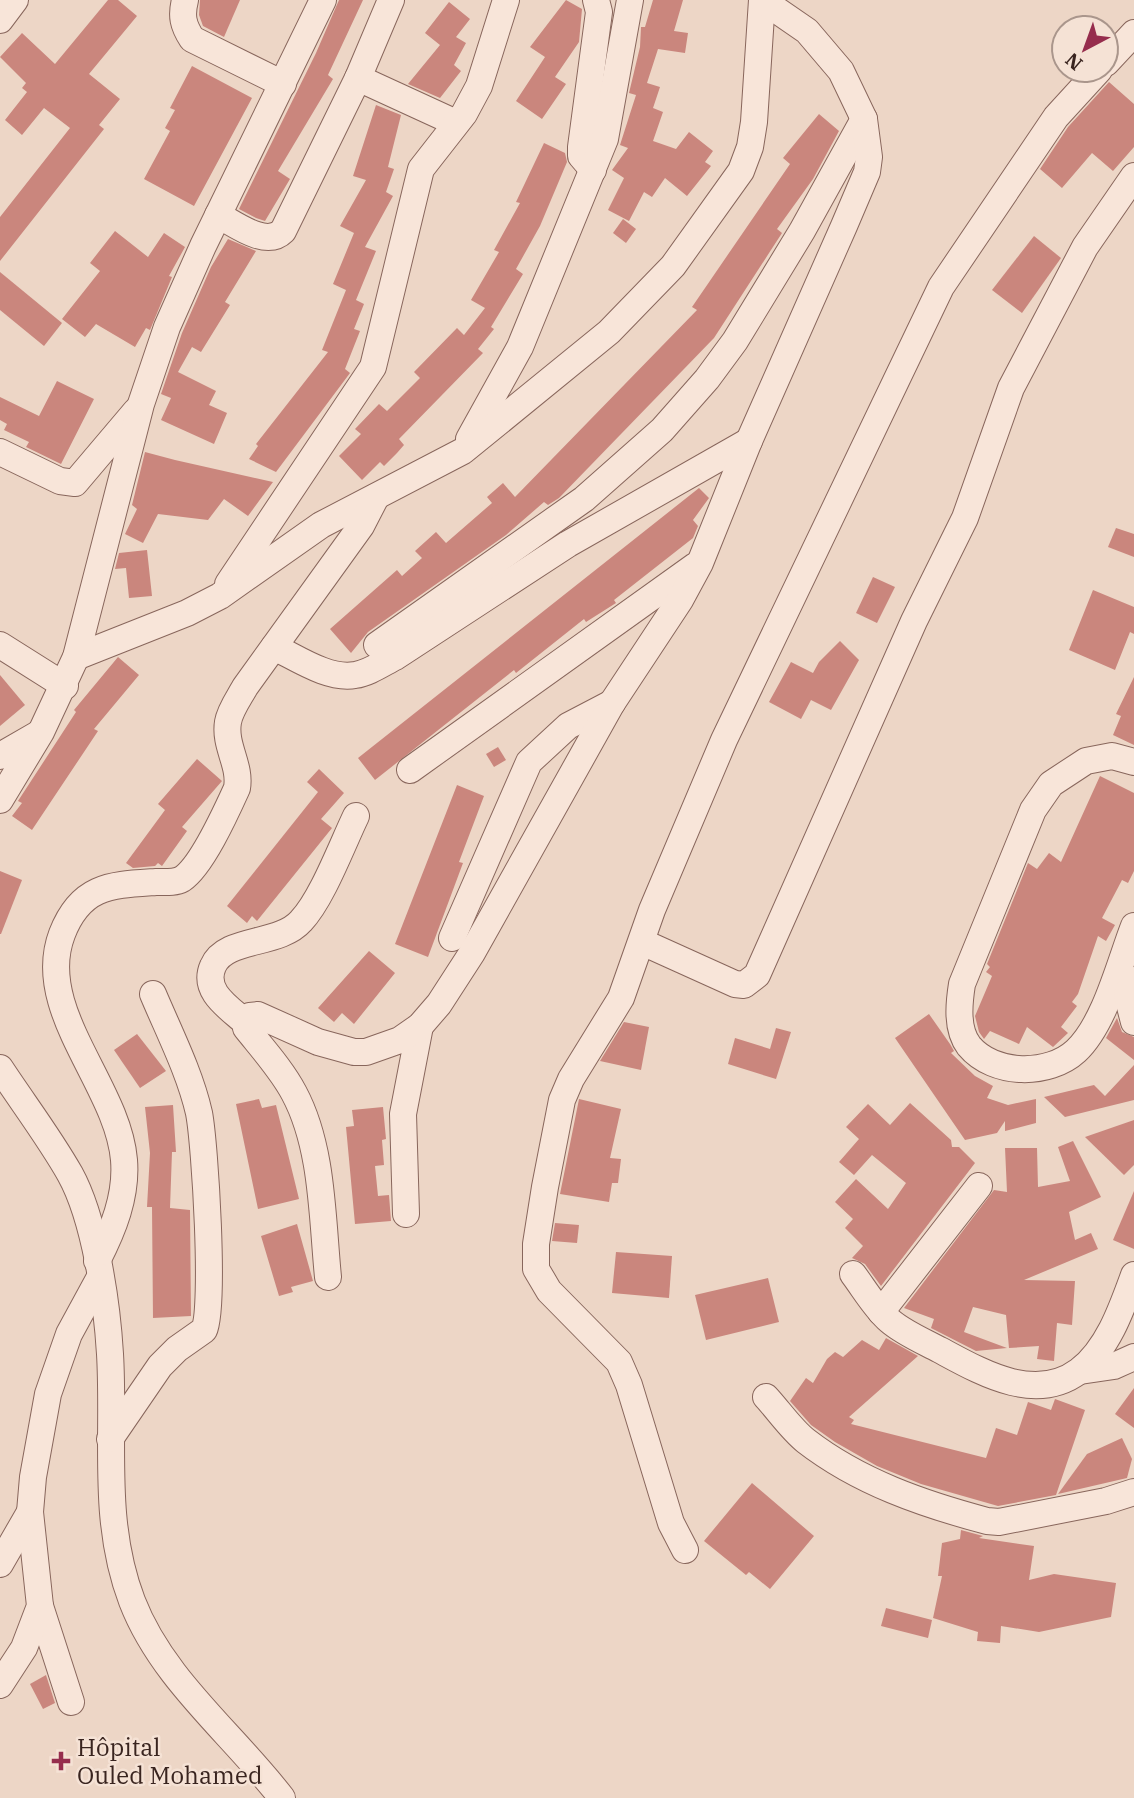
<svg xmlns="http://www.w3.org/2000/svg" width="1134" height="1798" viewBox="0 0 1134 1798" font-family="'IBM Plex Serif',serif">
  <rect width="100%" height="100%" fill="#edd6c6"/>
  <g fill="#ca867d">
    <path d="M108 0H118L137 16 89 74 120 99 99 125 104 129 0 261V217L70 128 44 108 22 135 5 120 27 92 22 88 26 83 0 57 22 33 55 64Z"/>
    <path d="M200 0H240L224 37 203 26 199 15Z"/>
    <path d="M339 0H363L328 75 333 79 278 171 290 179 265 221 256 218 239 209 316 53Z"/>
    <path d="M566 0 582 9 579 42 555 77 566 84 542 119 516 101 545 57 530 47Z"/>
    <path d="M653 0H683L674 31 688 33 685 53 658 49 647 83 660 87 653 108 663 112 653 141 676 149 689 132 713 151 705 162 711 166 687 196 665 178 652 197 644 192 629 221 608 210 624 178 612 170 628 148 620 145 636 95 629 93 640 47 641 27H645Z"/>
    <path d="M449 2 470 19 456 37 466 43 454 65 461 71 440 98 408 84 440 45 425 33Z"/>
    <path d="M192 66 252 98 194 206 144 179 170 131 165 128 175 110 170 108Z"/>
    <path d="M1109 82 1134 104V147L1113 171 1092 153 1062 188 1040 169 1068 127Z"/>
    <path d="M376 105 401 115 388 167 394 169 386 192 393 196 365 247 376 251 356 300 364 304 354 329 360 331 345 369 350 373 276 472 249 459 258 446 256 444 328 352 322 350 346 290 333 284 354 233 340 226 366 180 353 176Z"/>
    <path d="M819 114 839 131 813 179 777 229 782 233 714 338 559 498 548 505 544 502 506 535 368 632 351 653 330 629 397 570 402 576 422 558 415 551 436 532 446 543 492 503 487 497 503 483 515 497 697 310 692 307 790 164 783 158Z"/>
    <path d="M544 143 565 153 567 162 540 226 516 269 523 274 491 327 494 329 478 349 483 353 399 439 404 445 397 453 384 466 380 462 362 480 339 456 361 434 355 429 379 404 387 411 420 378 414 372 457 328 464 335 485 308 471 300 499 252 494 250 520 203 516 202Z"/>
    <path d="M623 219 636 229 626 243 613 233Z"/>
    <path d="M115 231 148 257 164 233 185 247 169 276 172 277 150 330 146 328 135 347 96 324 85 337 62 319 100 271 90 263Z"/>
    <path d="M1034 236 1061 258 1022 313 992 290Z"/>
    <path d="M228 239 256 251 225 302 230 305 201 352 192 347 178 372 216 391 209 405 227 413 214 444 161 420 171 398 161 394 182 333 211 267Z"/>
    <path d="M0 272 62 323 44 346 0 310Z"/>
    <path d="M57 381 94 399 61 464 26 447 29 442 4 430 7 424 0 420V397L39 416Z"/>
    <path d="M145 452 175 460 273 482 248 516 224 499 208 520 158 514 143 543 125 534 137 509 132 505Z"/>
    <path d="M699 488 709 498 693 520 698 526 693 538 614 600 616 603 586 622 584 619 516 673 514 670 375 780 358 758Z"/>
    <path d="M1116 528 1134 534V557L1108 547Z"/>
    <path d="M147 550 152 596 129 598 126 568 115 569 119 553Z"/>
    <path d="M873 577 895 587 877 623 856 613Z"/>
    <path d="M1093 590 1134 607V634L1130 632 1115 670 1069 650Z"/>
    <path d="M840 641 859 660 831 710 811 700 801 719 769 702 791 662 813 673 819 662Z"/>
    <path d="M118 657 139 675 94 729 98 731 32 830 12 816 22 803 18 801 76 712 74 710Z"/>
    <path d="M0 675 25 705 0 726Z"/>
    <path d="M1134 677V745L1113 735 1121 716 1116 714Z"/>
    <path d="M498 747 506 760 494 767 486 754Z"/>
    <path d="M197 759 222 781 182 827 187 831 162 866 158 863 155 866 133 868 126 863 165 810 158 804Z"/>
    <path d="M319 769 344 793 321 819 332 828 257 921 252 916 247 923 227 906 318 792 307 782Z"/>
    <path d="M1100 776 1134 793V871L1128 883 1122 880 1102 918 1115 925 1106 941 1098 936 1078 994 1072 1002 1077 1006 1061 1027 1068 1033 1053 1047 1027 1027 1019 1044 990 1031 984 1039 979 1032 975 1016 992 976 986 972 990 967 987 964 1028 863 1037 869 1049 853 1061 862Z"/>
    <path d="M457 785 484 796 459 862 463 863 428 957 395 944Z"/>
    <path d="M0 871 22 880 1 934H0Z"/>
    <path d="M369 951 395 973 354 1024 342 1013 334 1022 318 1008Z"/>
    <path d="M929 1014 950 1044 954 1051 951 1053 975 1076 993 1086 987 1098 1008 1105 1036 1099V1123L1005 1131V1121L997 1133 965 1140 895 1038Z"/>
    <path d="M1117 1018 1122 1032 1134 1037V1060L1106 1038Z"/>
    <path d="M624 1022 649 1027 641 1070 600 1061Z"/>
    <path d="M776 1028 791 1032 776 1079 728 1064 735 1038 770 1049Z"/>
    <path d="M137 1034 166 1071 140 1088 114 1050Z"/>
    <path d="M1134 1065V1100L1065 1117 1044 1097 1094 1085 1105 1096Z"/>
    <path d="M259 1099 262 1108 276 1105 299 1199 258 1209 236 1104Z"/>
    <path d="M579 1099 621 1109 610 1158 621 1159 618 1183H612L609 1202 560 1194Z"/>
    <path d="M910 1103 951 1140 952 1147H959L975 1163 881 1286 865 1264 852 1258 863 1246 845 1228 853 1219 835 1202 856 1179 888 1209 906 1183 872 1155 854 1175 839 1162 859 1139 846 1127 868 1104 890 1125Z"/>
    <path d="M173 1105 176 1152H172L170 1208 190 1210 191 1316 153 1318 152 1207H147L150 1153 145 1107Z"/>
    <path d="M383 1107 386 1139 382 1140 384 1165 375 1166 378 1196 389 1195 391 1221 355 1224 346 1127 354 1126 352 1110Z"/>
    <path d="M1134 1120V1165L1124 1175 1085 1137Z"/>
    <path d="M1073 1141 1101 1197 1069 1212 1075 1240 1091 1233 1098 1249 1024 1280 1075 1281 1072 1325 1057 1323 1054 1361 1037 1359 1039 1346 1009 1348 1006 1315 973 1307 964 1332 1007 1348 976 1351 931 1328 934 1319 904 1308 994 1190 1007 1192 1005 1148H1037L1038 1187 1070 1181 1058 1147Z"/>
    <path d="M1134 1191V1249L1113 1240Z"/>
    <path d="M555 1223 579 1225 577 1243 552 1241Z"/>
    <path d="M297 1224 313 1281 291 1287 293 1292 279 1296 261 1236Z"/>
    <path d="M616 1252 672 1256 669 1298 612 1293Z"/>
    <path d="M768 1278 779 1322 706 1340 695 1295Z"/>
    <path d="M886 1338 918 1356 849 1417 854 1420 851 1424 986 1458 996 1428 1017 1435 1028 1402 1051 1410 1055 1399 1085 1410 1056 1495 998 1506 921 1484 877 1466 835 1442 811 1425 790 1401 806 1378 813 1383 827 1359 835 1352 843 1357 862 1340 879 1350Z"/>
    <path d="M1134 1388V1428L1115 1414Z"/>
    <path d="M1122 1438 1132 1459 1127 1478 1058 1494 1087 1454Z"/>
    <path d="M752 1483 814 1536 770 1589 749 1572 746 1575 704 1541Z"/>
    <path d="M961 1530 983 1536 979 1538 1034 1546 1029 1580 1054 1574 1116 1583 1111 1617 1039 1632 1001 1626 1000 1643 977 1641 978 1632 933 1618 942 1576H938L942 1543 960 1539Z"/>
    <path d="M886 1608 932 1620 928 1638 881 1626Z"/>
    <path d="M46 1675 55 1703 43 1709 30 1684Z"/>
  </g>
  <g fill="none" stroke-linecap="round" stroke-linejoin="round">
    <defs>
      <g id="minor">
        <path d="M185 0C181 16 183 25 192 39L283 84"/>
        <path d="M0 20 15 0"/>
        <path d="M1106 63 1134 33"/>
        <path d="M358 78 456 123"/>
        <path d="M593 170 581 156V147L599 12 596 0"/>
        <path d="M218 215C235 224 266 248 283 231L358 78 391 0"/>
        <path d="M469 439 520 347 605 139 630 0"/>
        <path d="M0 452 60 481 75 483 136 411"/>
        <path d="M228 584 373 367 421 169 464 114 479 86 506 0"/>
        <path d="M0 645 65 686"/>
        <path d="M377 645 584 499 662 430 707 379 735 341 802 231 864 119"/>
        <path d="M274 647C297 658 329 680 355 675 369 673 383 663 395 657L568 544 749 441"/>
        <path d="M76 657 187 613 220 596 321 525 463 451 609 332 673 266 741 171 750 147 754 122 762 0"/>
        <path d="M0 756 38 734"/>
        <path d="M1134 762 1112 756 1086 761 1051 784 1033 810 962 984C959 1003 956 1029 969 1046 994 1076 1049 1076 1076 1051 1105 1024 1120 962 1134 926"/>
        <path d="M410 770 695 566"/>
        <path d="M0 800 41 732 76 657 141 404 167 327 203 246 323 0"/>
        <path d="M452 938 529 762 568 726 612 703"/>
        <path d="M642 942 735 984 744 985 757 975 914 621 965 518 1011 388 1085 247 1134 176"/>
        <path d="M1134 980 1127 995 1134 1022"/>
        <path d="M245 1022C228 1007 202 991 213 966 225 937 279 946 301 921 322 899 342 845 356 816"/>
        <path d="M0 1068C23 1103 49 1137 70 1174 95 1219 107 1303 110 1354 115 1438 101 1520 132 1601 162 1679 232 1733 282 1798"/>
        <path d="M406 1214 403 1114 420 1026"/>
        <path d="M97 1261C113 1230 127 1196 124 1160 118 1085 33 1010 62 934 81 885 111 885 156 882 165 882 175 883 182 879 202 866 227 810 237 788 241 765 224 746 228 722 230 710 239 698 245 687L361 526 376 497"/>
        <path d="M853 1274C865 1290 875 1308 890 1321 904 1333 923 1341 940 1350 981 1372 1035 1404 1079 1371 1108 1349 1122 1308 1134 1275"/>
        <path d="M328 1277C322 1217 323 1147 294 1093 282 1070 262 1048 246 1028L245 1022 250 1016 258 1015 318 1042 354 1052H366L400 1040 420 1026 439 1004 472 953 612 703 680 600 700 563 749 441 844 226 867 172 869 157 864 119 841 71 807 31 762 0"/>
        <path d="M881 1312 979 1186"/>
        <path d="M1080 1371 1114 1366 1134 1357"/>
        <path d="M766 1397C779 1411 791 1429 806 1441 859 1482 923 1504 987 1521L999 1522 1106 1501 1134 1492"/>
        <path d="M110 1439 160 1366 177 1349 204 1330C215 1308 205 1144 199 1113 190 1073 169 1032 153 994"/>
        <path d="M685 1550 671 1523 629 1385 619 1362 549 1291 536 1269V1244L545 1187 562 1100 571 1079 621 998 652 910 724 740 941 287 1056 117 1099 70"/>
        <path d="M0 1564 30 1512"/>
        <path d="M40 1606 71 1702"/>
        <path d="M0 1685 24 1648 40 1606 30 1512 33 1477 48 1394 69 1334 100 1277"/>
      </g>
    </defs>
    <use href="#minor" stroke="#88665c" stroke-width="28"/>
    <use href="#minor" stroke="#f8e5d9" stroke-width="26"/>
  </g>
  <path fill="#962d4d" stroke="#f5e2d5" stroke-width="2.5" d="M57.5 1750.5h7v7h7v7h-7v7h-7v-7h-7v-7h7z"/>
  <g text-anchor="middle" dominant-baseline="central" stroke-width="5" stroke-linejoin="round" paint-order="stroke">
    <g font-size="24" fill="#39241f" stroke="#f5e2d5" text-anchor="start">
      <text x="77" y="1747">Hôpital<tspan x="77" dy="28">Ouled Mohamed</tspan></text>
    </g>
  </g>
  <g transform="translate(1085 49) rotate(221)"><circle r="33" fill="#f5e2d5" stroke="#aa968c" stroke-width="2"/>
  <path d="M0-5L12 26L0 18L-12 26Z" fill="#962d4d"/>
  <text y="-10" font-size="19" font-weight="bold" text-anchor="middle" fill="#39241f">N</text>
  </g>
</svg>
